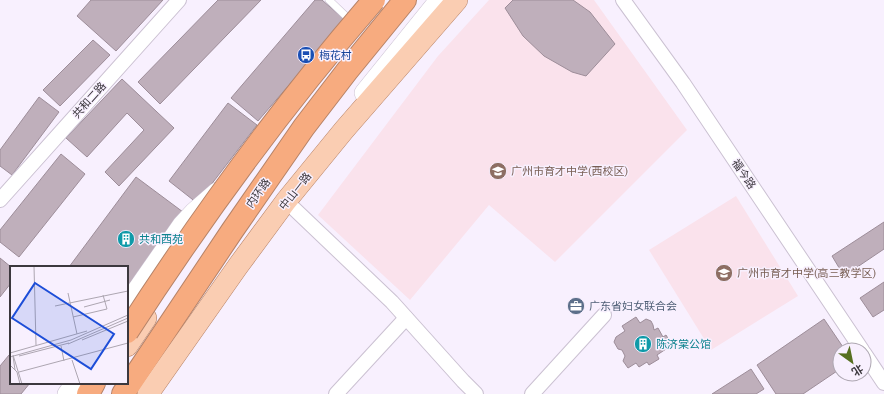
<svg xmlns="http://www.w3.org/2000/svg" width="884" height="394" viewBox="0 0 884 394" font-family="'IBM Plex Serif','Noto Sans SC',serif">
  <rect width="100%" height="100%" fill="#f8f0fe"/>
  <g fill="#fae2ec">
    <path d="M489 0H594L687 130 555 262 489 205 410 300 318 215 438 56Z"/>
    <path d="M736 196 798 296 711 350 649 250Z"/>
  </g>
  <g fill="#bfafbb" stroke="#9d8d99">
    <path d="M91 0H163L116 51 77 16Z"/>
    <path d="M218 0H261L160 104 138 82Z"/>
    <path d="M315 0H322L345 20 258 121 231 98Z"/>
    <path d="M513 0H573L590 12 615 44 586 76 572 72 544 56 523 36 505 8Z"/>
    <path d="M93 40 110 55 60 106 43 90Z"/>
    <path d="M122 79 174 128 119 186 105 172 144 130 127 113 87 157 66 138Z"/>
    <path d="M39 97 59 112 12 175 0 166V150Z"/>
    <path d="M228 103 257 125 197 203 169 181Z"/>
    <path d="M61 154 85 174 19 257 0 242V230Z"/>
    <path d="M136 177 183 212 127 287V267H69Z"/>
    <path d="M884 222V249L844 276 832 256Z"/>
    <path d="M0 258 11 267V283L0 297Z"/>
    <path d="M884 282V310L873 317 860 298Z"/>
    <path d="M636 317 640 323 646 319 651 321 653 325 654 330 658 328 663 337 666 335 672 345 657 355 659 359 649 365 647 362 639 367 636 363 628 368 623 361 625 356 622 350 618 349 614 342 616 337 625 331 622 326Z"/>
    <path d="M824 319 845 350H840V369L803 394H776L757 365Z"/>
    <path d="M9 355 11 356V383H30L21 394H0V366Z"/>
    <path d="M751 369 764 389 756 394H712Z"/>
  </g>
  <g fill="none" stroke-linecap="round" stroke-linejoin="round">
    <defs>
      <path id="lane" d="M329 0 352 22"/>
      <g id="street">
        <path d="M623 0 683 83 862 350"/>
        <path d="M0 200 179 0"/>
        <path d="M286 201 392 302 463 381 476 394"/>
        <path d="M864 353 884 383"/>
        <path d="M336 394 406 318"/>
        <path d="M532 394 604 315"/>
      </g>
      <g id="secondary">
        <path d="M364 93 439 0"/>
        <path d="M127 304 182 225 194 212 217 192"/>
        <path d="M67 394 75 383"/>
      </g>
      <g id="primary">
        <path d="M127 346 146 318"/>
        <path d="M148 394 238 266 286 201 344 130 457 0"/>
      </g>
      <g id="highway">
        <path d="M88 394 94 383"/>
        <path d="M123 394 232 231 304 127 347 71 405 0"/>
      </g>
    </defs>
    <use href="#lane" stroke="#cbc1d2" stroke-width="8"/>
    <use href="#street" stroke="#cbc1d2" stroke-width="16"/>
    <use href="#secondary" stroke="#cbc1d2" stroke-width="20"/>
    <use href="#primary" stroke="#b68368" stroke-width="22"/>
    <use href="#highway" stroke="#b68368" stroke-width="24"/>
    <use href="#lane" stroke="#fff" stroke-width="7"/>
    <use href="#street" stroke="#fff" stroke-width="14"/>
    <use href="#secondary" stroke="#fff" stroke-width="19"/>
    <use href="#primary" stroke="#facdb2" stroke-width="21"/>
    <use href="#highway" stroke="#f7ab7f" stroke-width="22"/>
    <defs>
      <path id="highway-bridge" d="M127 332C202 216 284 104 374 0"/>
    </defs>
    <use href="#highway-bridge" stroke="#b68368" stroke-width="24" stroke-linecap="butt"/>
    <use href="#highway-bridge" stroke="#f7ab7f" stroke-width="22"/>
  </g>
  <defs>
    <symbol id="bus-disc" viewBox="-11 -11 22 22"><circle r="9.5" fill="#1a4fb4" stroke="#f8f0fe"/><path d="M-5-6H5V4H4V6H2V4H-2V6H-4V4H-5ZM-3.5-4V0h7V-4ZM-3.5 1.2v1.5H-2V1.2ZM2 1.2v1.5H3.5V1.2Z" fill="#fff"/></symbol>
    <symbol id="school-disc" viewBox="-11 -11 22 22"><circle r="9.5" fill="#8d6e63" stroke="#f8f0fe"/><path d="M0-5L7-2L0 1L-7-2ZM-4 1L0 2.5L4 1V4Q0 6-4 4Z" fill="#fff"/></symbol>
    <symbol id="building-disc" viewBox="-11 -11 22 22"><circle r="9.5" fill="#0f9aa8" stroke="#f8f0fe"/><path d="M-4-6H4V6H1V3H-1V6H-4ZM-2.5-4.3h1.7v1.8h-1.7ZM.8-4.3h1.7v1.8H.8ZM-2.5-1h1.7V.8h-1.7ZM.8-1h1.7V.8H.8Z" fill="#fff"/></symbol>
    <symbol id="office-disc" viewBox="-11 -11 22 22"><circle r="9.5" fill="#5c6f8a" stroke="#f8f0fe"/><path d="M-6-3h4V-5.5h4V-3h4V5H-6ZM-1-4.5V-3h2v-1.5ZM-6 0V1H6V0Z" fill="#fff"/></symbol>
  </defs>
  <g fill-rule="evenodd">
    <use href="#bus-disc" x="296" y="45" width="20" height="20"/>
    <use href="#school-disc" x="488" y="161" width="20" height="20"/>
    <use href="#building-disc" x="116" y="229" width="20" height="20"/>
    <use href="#school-disc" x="714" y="263" width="20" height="20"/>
    <use href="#office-disc" x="566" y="296" width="20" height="20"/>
    <use href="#building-disc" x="633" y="334" width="20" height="20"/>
  </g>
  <g text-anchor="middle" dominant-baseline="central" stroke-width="3" stroke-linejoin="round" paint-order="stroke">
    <g font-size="11" fill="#164399" stroke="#f8f0fe" text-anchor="start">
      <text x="319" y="55">梅花村</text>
    </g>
    <g font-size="11" fill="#3c383e" stroke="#f8f0fe">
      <text transform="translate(89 100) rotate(-48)">共和二路</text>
      <text transform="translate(744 174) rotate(56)">福今路</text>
      <text transform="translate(295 191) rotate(-52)">中山一路</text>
      <text transform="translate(258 193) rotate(-55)">内环路</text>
    </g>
    <g font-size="11" fill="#785e54" stroke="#f8f0fe" text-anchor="start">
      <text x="511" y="171">广州市育才中学(西校区)</text>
      <text x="737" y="273">广州市育才中学(高三教学区)</text>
    </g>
    <g font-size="11" fill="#0d838f" stroke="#f8f0fe" text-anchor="start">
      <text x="139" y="239">共和西苑</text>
      <text x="656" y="344">陈济棠公馆</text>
    </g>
    <g font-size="11" fill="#4e5e75" stroke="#f8f0fe" text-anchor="start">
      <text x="589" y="306">广东省妇女联合会</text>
    </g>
  </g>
  <g transform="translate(10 266)">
    <rect width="118" height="118" fill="#f8f0fe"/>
    <path fill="none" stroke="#ada6b1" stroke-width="1" d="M24 0 26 79M58 27 67 68M45 40 118 25M74 41 100 34M63 51 97 43 93 29M72 74 118 55M58 78 118 52M51 80 54 95M0 87 77 65M3 89 12 118M3 90 5 104M9 90 59 77M0 91 61 74 118 49M62 94 70 118M0 99 7 106 10 118M9 106 118 77"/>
    <path fill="#1d4ed8" fill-opacity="0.15" stroke="#1d4ed8" stroke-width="2" d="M25 17 104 68 81 103 2 52Z"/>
    <rect width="118" height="118" fill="none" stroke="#3c383e" stroke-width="2"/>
  </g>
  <g transform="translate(852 362) rotate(147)"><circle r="19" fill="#f8f0fe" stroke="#ada6b1"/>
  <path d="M0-3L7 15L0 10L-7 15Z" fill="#577021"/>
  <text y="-6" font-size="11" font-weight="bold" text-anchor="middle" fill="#3c383e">北</text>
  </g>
</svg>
